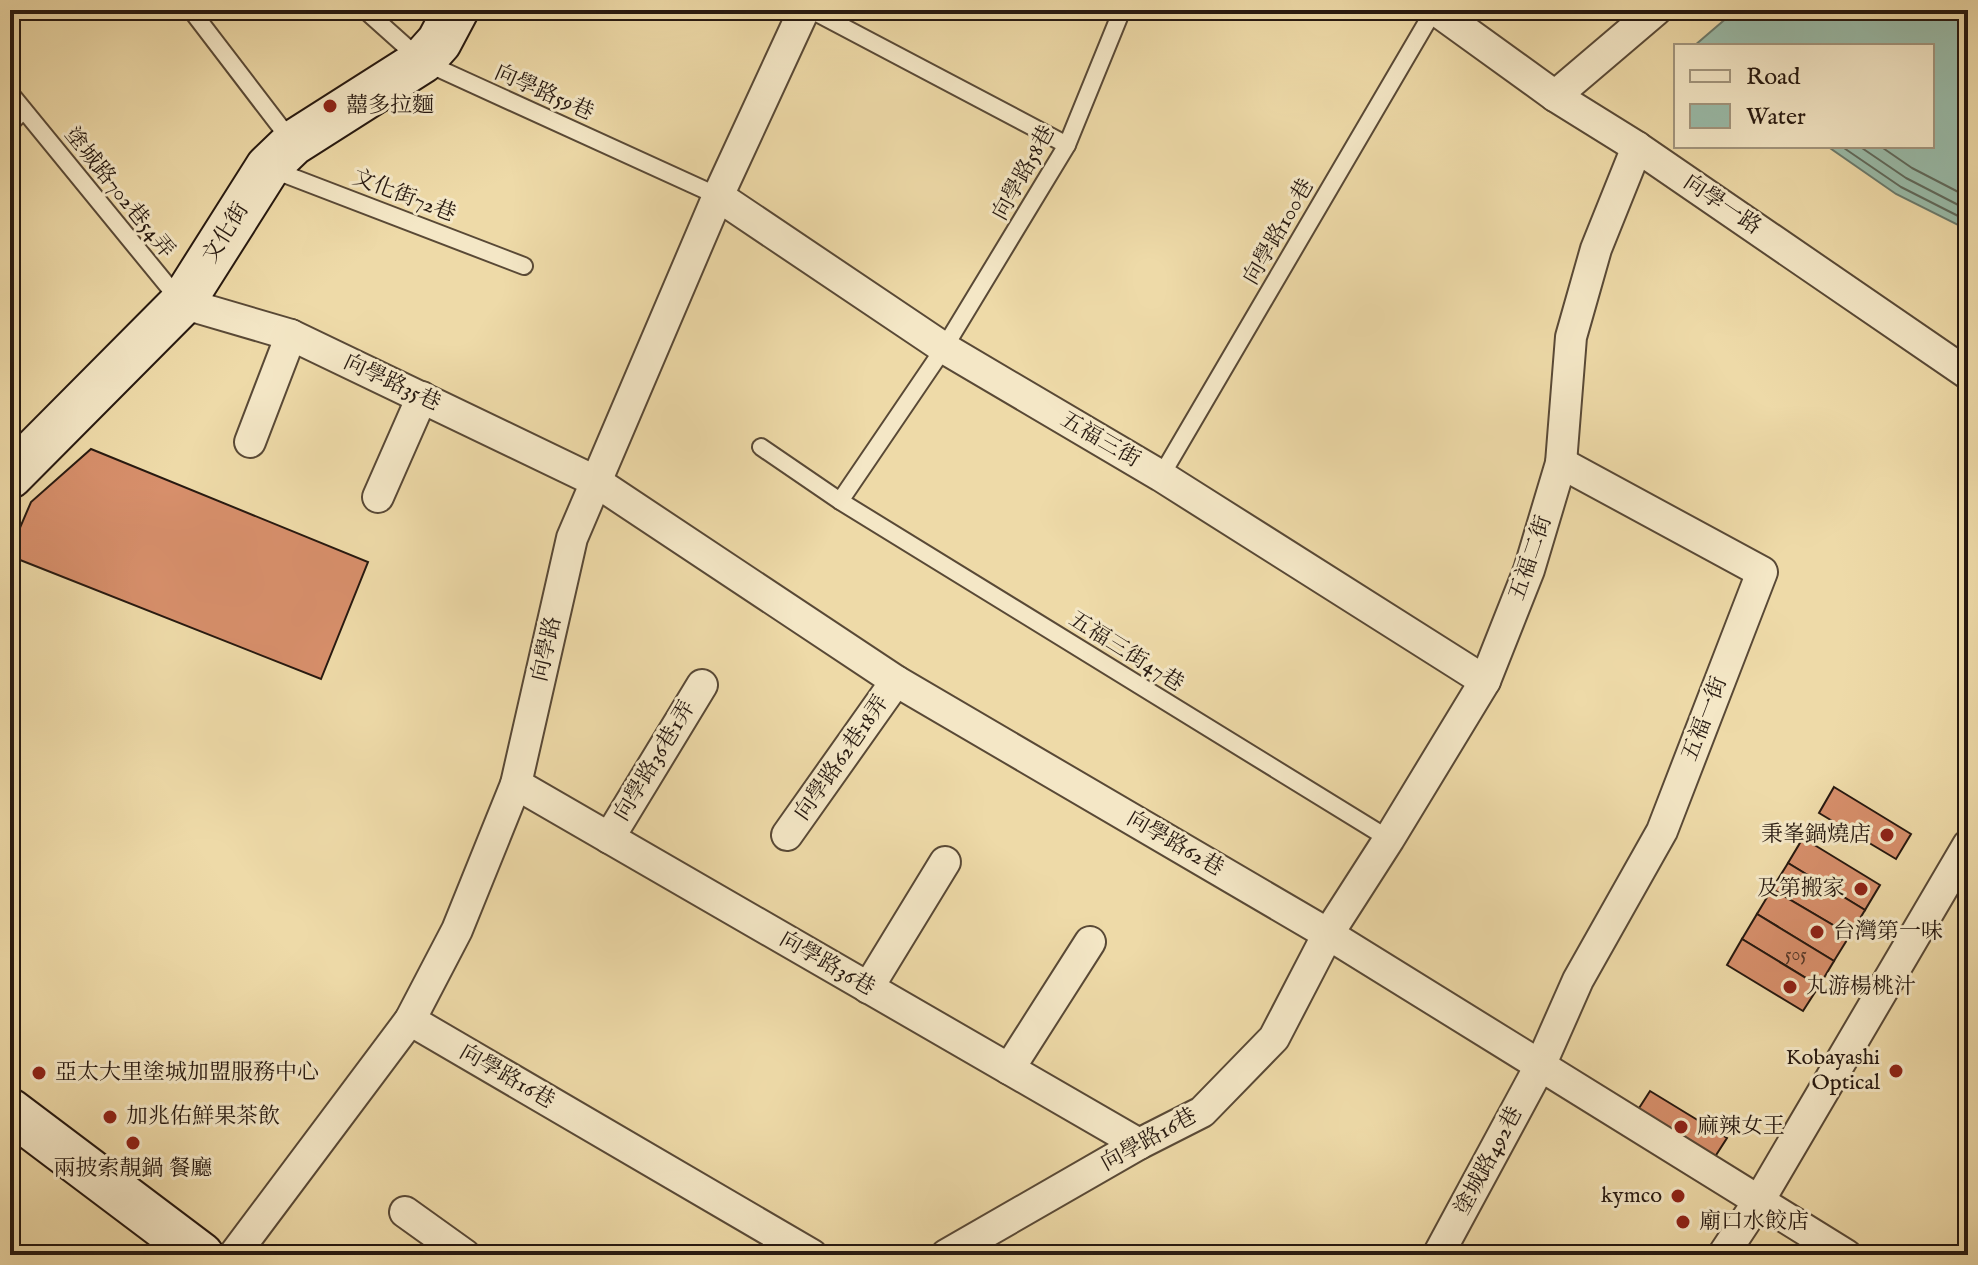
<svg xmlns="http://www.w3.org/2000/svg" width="1978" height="1265" viewBox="0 0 1978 1265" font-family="'IM FELL English','Noto Serif TC',serif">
  <rect width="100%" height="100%" fill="#eedaa8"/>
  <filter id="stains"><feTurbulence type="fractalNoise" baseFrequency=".0025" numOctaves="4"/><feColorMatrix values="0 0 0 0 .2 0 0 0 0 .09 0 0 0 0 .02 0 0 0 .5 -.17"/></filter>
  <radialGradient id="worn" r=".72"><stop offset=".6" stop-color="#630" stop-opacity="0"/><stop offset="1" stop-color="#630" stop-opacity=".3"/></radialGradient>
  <path fill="#99bba9" stroke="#6b7a6c" stroke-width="2" d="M1736 10H1968V230L1896 194 1827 146H1932V46H1694Z"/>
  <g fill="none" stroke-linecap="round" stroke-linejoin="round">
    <g stroke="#606a5c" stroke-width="2">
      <path d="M1841 146 1901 187 1968 221"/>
      <path d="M1859 146 1906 178 1968 210"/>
      <path d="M1880 146 1912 168 1968 197"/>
    </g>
  </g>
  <g fill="#d78f6b" stroke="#271910" stroke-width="2">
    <path d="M91 449 368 562 321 679 10 556V551L31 502Z"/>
    <path d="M1834 787 1911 834 1896 859 1819 813Z"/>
    <path d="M1803 838 1880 885 1865 910 1788 863Z"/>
    <path d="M1788 863 1865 910 1850 935 1772 889Z"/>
    <path d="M1772 889 1850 935 1834 961 1757 914Z"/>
    <path d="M1757 914 1834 961 1819 986 1742 939Z"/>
    <path d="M1742 939 1819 986 1803 1011 1727 965Z"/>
    <path d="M1650 1091 1727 1138 1711 1163 1634 1116Z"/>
  </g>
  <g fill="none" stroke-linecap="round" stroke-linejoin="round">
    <defs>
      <g id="lane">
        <path d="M191 10 292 142"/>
        <path d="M365 10 422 61 718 196"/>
        <path d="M811 10 1067 145"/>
        <path d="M10 93 181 302"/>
        <path d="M10 124 23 110"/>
        <path d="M271 169 524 266"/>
        <path d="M761 447 840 501 1389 839"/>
        <path d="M1161 476 1434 10"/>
        <path d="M840 501 944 348 1067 145 1122 10"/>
      </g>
      <g id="street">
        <path d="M1436 10 1555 96 1637 147 1968 374"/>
        <path d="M1555 96 1656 10"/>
        <path d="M718 196 944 348 1161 476 1485 681"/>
        <path d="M182 303 291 335 595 481 896 681 1328 934 1846 1255"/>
        <path d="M250 442 291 335"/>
        <path d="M378 497 422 397"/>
        <path d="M516 784 1139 1144"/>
        <path d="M787 835 896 681"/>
        <path d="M609 838 702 685"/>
        <path d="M868 988 945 862"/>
        <path d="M410 1020 812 1255"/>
        <path d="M1009 1069 1090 942"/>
        <path d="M405 1212 465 1255"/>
        <path d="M234 1255 410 1020 457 930 516 784 572 538 718 196 804 10"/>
        <path d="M946 1255 1139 1144 1202 1112 1274 1038 1328 934 1389 839 1485 681 1529 570 1561 463 1571 337 1596 249 1637 147"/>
        <path d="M1438 1255 1540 1066 1578 980 1662 831 1762 572 1561 463"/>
        <path d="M1723 1255 1760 1199 1968 845"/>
      </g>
      <g id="secondary">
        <path d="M10 476 182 303 268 167 293 143 422 61 439 42 456 10"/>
        <path d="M10 1111 201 1255"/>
      </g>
    </defs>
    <use href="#lane" stroke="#594936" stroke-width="20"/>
    <use href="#street" stroke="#594936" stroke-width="34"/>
    <use href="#secondary" stroke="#271910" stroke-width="48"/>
    <use href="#lane" stroke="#f4e7c6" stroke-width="16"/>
    <use href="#street" stroke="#f4e7c6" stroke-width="30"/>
    <use href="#secondary" stroke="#f4e7c6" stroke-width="44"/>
  </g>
  <g fill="#8f2418" stroke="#f4e7c6" stroke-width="3">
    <circle cx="330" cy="106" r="8"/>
    <circle cx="1887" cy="835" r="8"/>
    <circle cx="1861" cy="889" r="8"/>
    <circle cx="1817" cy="932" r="8"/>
    <circle cx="1790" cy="987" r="8"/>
    <circle cx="1896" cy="1071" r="8"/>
    <circle cx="39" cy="1073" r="8"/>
    <circle cx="110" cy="1117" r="8"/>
    <circle cx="1681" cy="1127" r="8"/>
    <circle cx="133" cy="1143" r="8"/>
    <circle cx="1678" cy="1196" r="8"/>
    <circle cx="1683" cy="1222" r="8"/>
  </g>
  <g text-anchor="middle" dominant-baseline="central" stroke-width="6" stroke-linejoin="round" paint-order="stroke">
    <g font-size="18" fill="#533627">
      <text x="1796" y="955">505</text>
    </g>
    <g font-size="22" fill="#271910" stroke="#f4e7c6">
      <text transform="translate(544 93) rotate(24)">向學路59巷</text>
      <text transform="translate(1024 173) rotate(-61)">向學路58巷</text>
      <text transform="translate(119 193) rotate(51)">塗城路702巷54弄</text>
      <text transform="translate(404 196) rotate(21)">文化街72巷</text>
      <text transform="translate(1722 205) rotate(34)">向學一路</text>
      <text transform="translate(1279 232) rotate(-60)">向學路100巷</text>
      <text transform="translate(226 233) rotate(-58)">文化街</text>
      <text transform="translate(392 383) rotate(25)">向學路35巷</text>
      <text transform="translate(1100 440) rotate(30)">五福三街</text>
      <text transform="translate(1531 558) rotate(-71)">五福二街</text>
      <text transform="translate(547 649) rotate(-77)">向學路</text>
      <text transform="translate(1126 652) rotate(32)">五福三街47巷</text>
      <text transform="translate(1705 719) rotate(-69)">五福一街</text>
      <text transform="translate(842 758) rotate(-55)">向學路62巷18弄</text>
      <text transform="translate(655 761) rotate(-59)">向學路36巷1弄</text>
      <text transform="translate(1175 844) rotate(30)">向學路62巷</text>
      <text transform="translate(827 964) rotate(30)">向學路36巷</text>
      <text transform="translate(507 1077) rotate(30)">向學路16巷</text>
      <text transform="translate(1149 1140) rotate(-29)">向學路16巷</text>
      <text transform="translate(1489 1161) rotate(-62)">塗城路492巷</text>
    </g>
    <g font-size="22" fill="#271910" stroke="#f4e7c6" text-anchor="start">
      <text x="346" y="106">囍多拉麵</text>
      <text x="1871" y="835" text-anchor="end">秉峯鍋燒店</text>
      <text x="1845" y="889" text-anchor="end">及第搬家</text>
      <text x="1833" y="932">台灣第一味</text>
      <text x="1806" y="987">丸游楊桃汁</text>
      <text x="1880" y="1058" text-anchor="end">Kobayashi<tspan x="1880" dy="25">Optical</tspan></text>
      <text x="55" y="1073">亞太大里塗城加盟服務中心</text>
      <text x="126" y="1117">加兆佑鮮果茶飲</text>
      <text x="1697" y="1127">麻辣女王</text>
      <text x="133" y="1169" text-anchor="middle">兩披索靚鍋 餐廳</text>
      <text x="1662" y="1196" text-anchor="end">kymco</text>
      <text x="1699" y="1222">廟口水餃店</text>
    </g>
  </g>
  <rect width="1978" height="1265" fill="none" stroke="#eedaa8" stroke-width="40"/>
  <rect x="12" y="12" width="1954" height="1241" fill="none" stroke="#271910" stroke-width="4"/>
  <rect x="20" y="20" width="1938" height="1225" fill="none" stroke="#271910" stroke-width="2"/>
  <rect x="1674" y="44" width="260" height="104" fill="#f4e7c6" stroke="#a2957d" stroke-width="2"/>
  <rect x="1690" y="70" width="40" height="12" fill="#f4e7c6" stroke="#a2957d" stroke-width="2"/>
  <text x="1746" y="84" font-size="24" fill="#271910">Road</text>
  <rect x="1690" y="104" width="40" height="24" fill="#99bba9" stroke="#a2957d" stroke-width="2"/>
  <text x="1746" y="124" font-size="24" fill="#271910">Water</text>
  <rect width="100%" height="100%" filter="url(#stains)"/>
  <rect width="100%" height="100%" fill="url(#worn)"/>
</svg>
